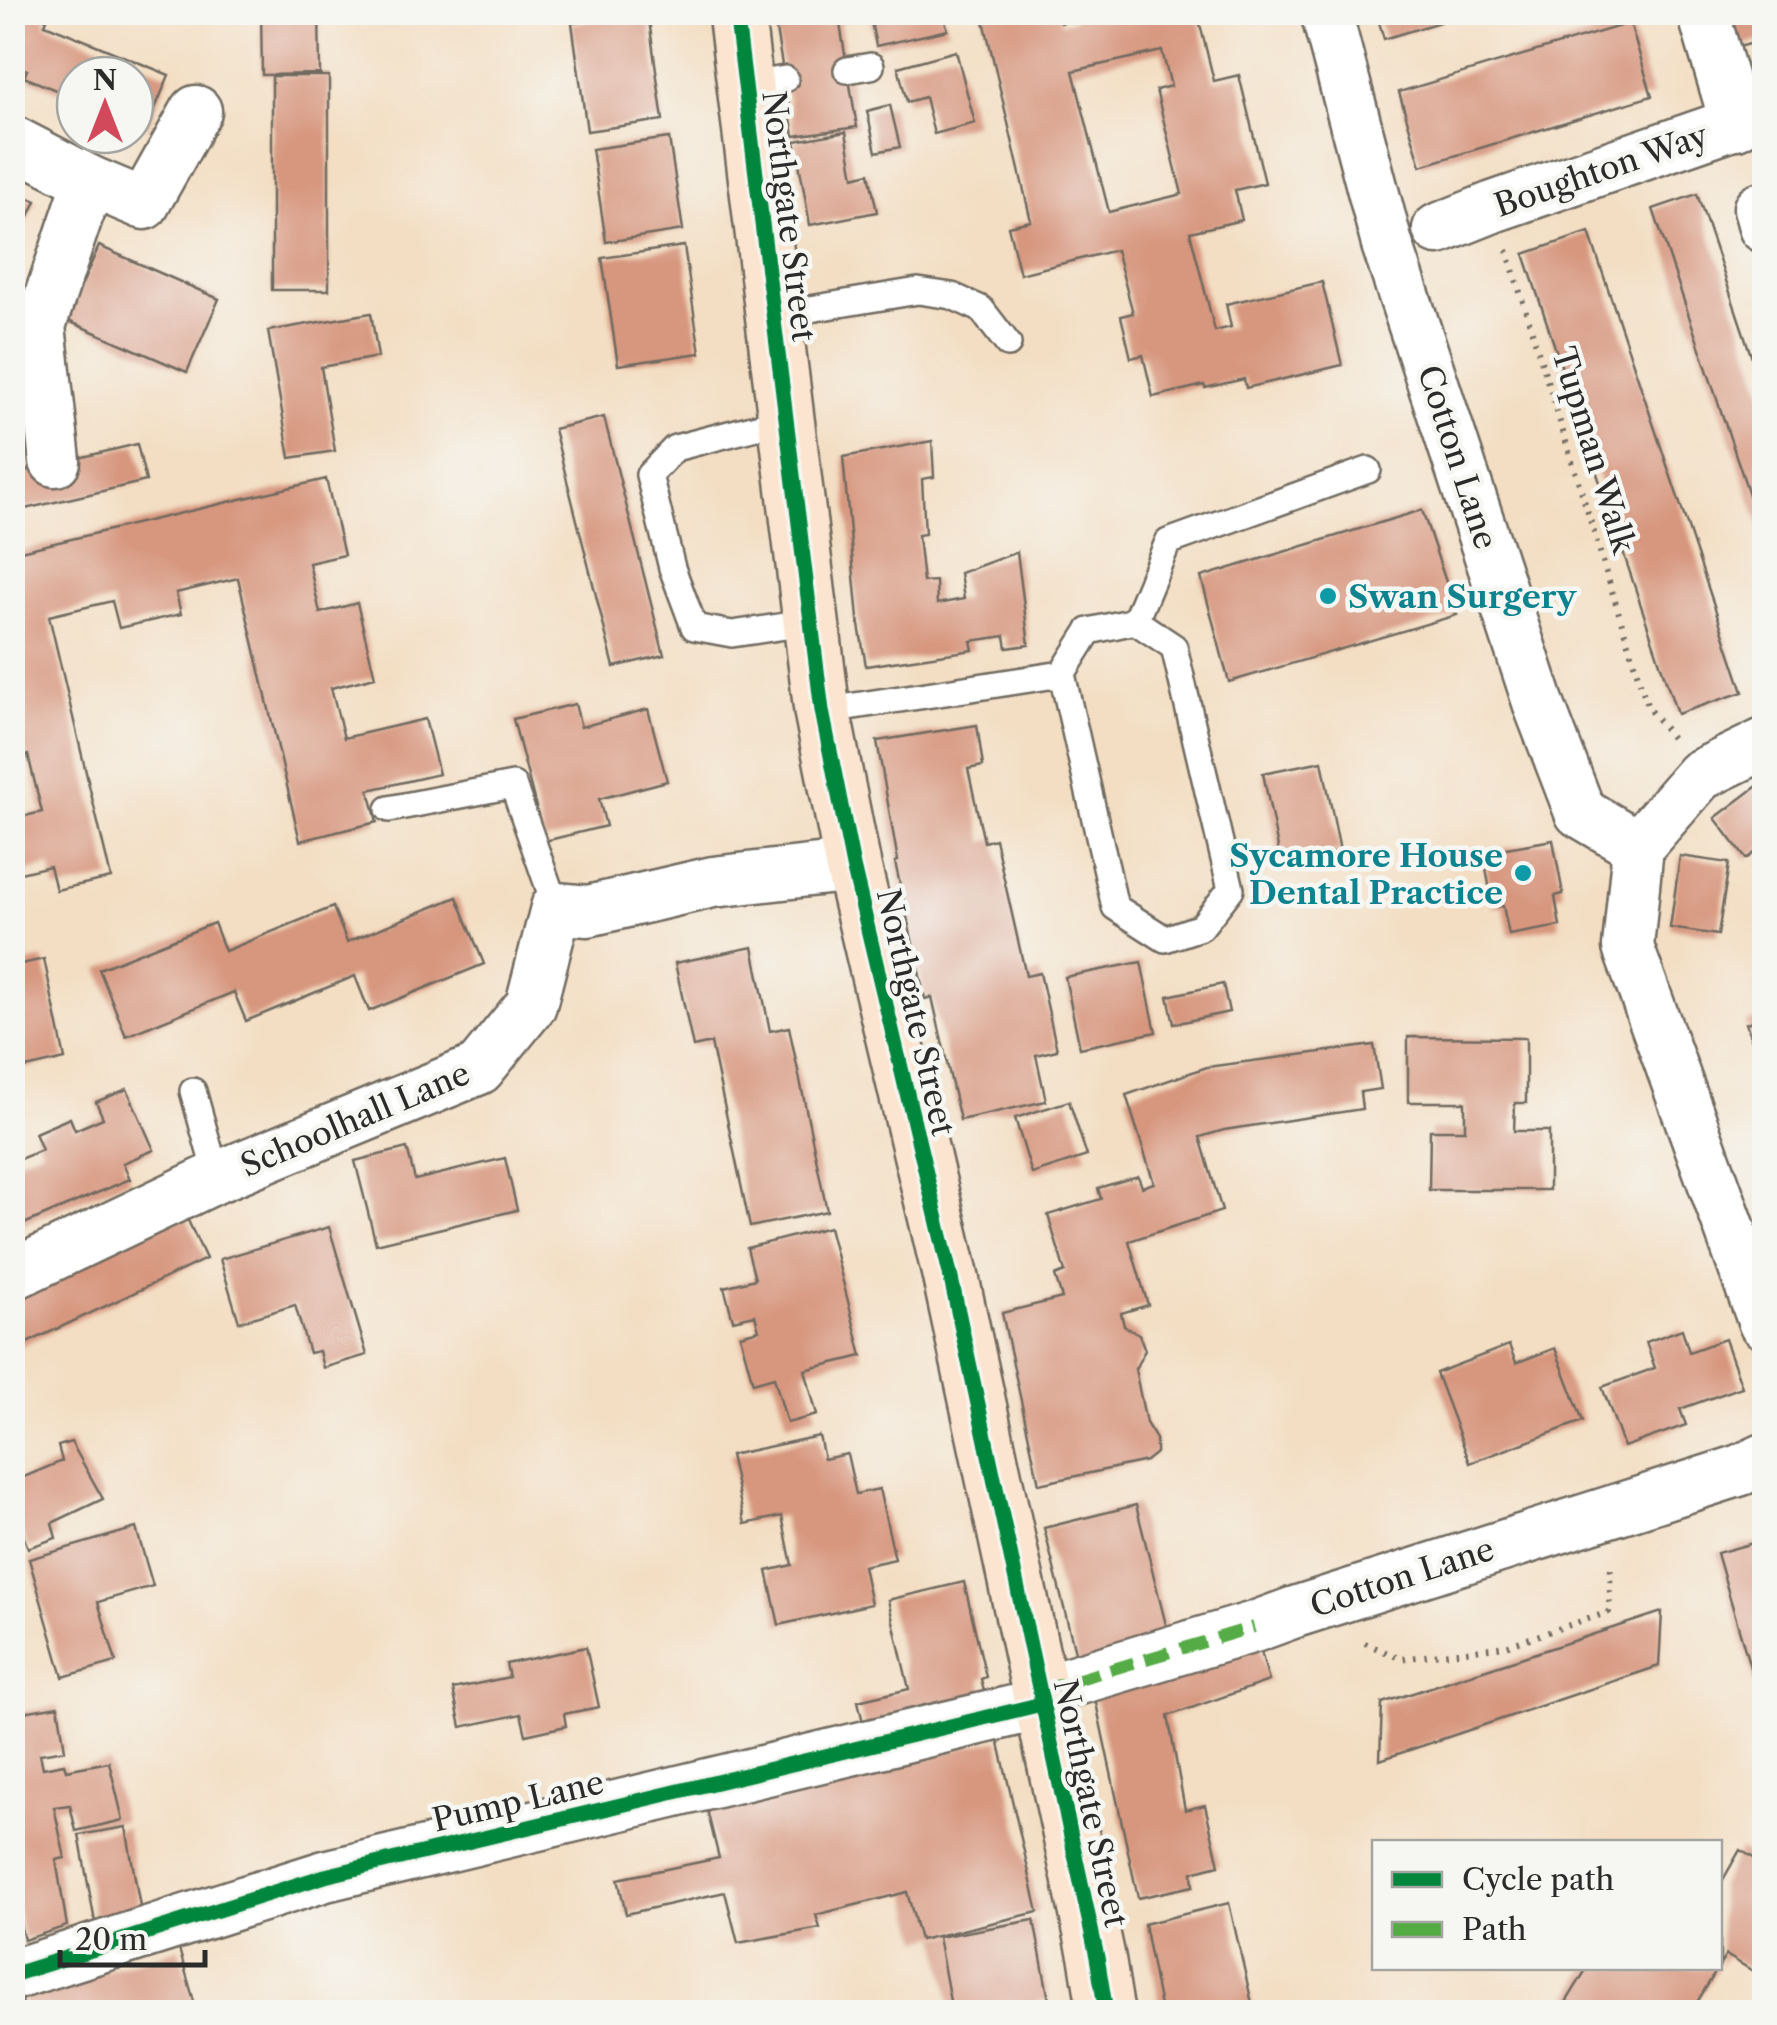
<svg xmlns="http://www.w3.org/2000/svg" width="1777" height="2025" viewBox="0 0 1777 2025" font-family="'Libre Caslon Text',serif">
  <rect width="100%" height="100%" fill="#f6f6f2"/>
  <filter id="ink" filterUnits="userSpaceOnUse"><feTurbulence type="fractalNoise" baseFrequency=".01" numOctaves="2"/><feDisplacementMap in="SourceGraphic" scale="20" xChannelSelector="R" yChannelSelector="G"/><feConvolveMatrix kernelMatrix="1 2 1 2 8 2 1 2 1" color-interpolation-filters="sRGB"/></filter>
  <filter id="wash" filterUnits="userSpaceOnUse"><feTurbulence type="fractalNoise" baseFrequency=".0048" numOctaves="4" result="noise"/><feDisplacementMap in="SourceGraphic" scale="40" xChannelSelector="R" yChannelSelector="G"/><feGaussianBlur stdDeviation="2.25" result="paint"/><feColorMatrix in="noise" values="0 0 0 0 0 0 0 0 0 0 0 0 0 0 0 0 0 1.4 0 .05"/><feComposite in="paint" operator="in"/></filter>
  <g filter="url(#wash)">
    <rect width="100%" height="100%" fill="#f3dec3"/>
    <g id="blocks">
      <g fill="#d7967e" fill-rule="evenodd">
        <path d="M12 12H31L47 19 45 24 169 75 147 128 135 123V75H75V98L24 77 27 70 12 64Z"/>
        <path d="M261 12H319L320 74 262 75Z"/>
        <path d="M773 12H838L857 127 794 136Z"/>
        <path d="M869 12H942L948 30 876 46Z"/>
        <path d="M982 12H1059L1061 23 1075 19 1073 12H1197L1214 81 1239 75 1265 183 1235 190 1242 220 1190 232 1215 331 1231 327 1226 304 1322 282 1342 365 1246 388 1244 379 1205 388 1204 385 1153 397 1143 355 1131 358 1121 316 1133 313 1116 250 1020 274 1008 226 1031 221ZM1162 51 1171 86 1156 90 1182 194 1109 212 1073 71Z"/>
        <path d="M1376 12H1437L1440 22 1384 39Z"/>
        <path d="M1729 12H1764V40L1739 47Z"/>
        <path d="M648 13 663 120 587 131 572 23Z"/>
        <path d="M1630 23 1652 96 1421 166 1399 92Z"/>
        <path d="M956 51 975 123 934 134 925 97 907 102 898 67Z"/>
        <rect x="272" y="76" width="57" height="214"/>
        <path d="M890 105 900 147 876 152 867 111Z"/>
        <path d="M846 132 854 177 869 173 877 212 810 225 795 141Z"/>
        <path d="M669 138 683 230 606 242 592 149Z"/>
        <path d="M12 191 36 201 18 240 12 237Z"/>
        <path d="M1697 194 1764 394V539L1653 209Z"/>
        <path d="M1589 232 1743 692 1677 714 1524 254Z"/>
        <path d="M99 246 219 299 187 372 66 320Z"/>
        <path d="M684 246 700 353 618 365 602 258Z"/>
        <path d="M371 313 378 357 321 367 335 451 290 458 268 331Z"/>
        <path d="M604 417 664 655 614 667 554 429Z"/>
        <path d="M932 441 934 477 922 479 925 534 918 535 923 582 936 581 937 604 964 599 960 573 1017 552 1029 645 1007 648 1005 636 971 641 973 650 866 666 858 619 843 457Z"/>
        <path d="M137 444 146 481 12 512V474Z"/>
        <path d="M326 479 344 555 309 563 320 613 357 603 375 677 331 688 344 738 425 719 439 774 369 790 377 822 300 841 238 578 176 593 181 614 119 628 112 601 49 616 111 878 56 890 50 866 12 875V819L42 812 28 755 12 758V553Z"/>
        <path d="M1422 510 1457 615 1229 682 1201 577Z"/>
        <path d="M575 704 581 727 648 709 667 781 599 799 606 826 545 841 513 719Z"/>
        <path d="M977 725 983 766 968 769 984 842 995 839 1026 976 1040 973 1057 1050 1036 1055 1046 1101 960 1120 932 997 925 999 895 862 898 861 877 741Z"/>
        <path d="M1322 761 1340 851 1281 863 1263 773Z"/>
        <path d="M1764 781V846L1746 859 1715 818Z"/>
        <path d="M1553 840 1563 894 1555 896 1560 926 1509 935 1503 906 1493 907 1483 852Z"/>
        <path d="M1680 856 1729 863 1718 935 1670 928Z"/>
        <path d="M457 897 484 964 369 1011 355 976 246 1021 234 992 126 1036 99 969 214 923 225 951 333 907 347 942Z"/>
        <path d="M753 947 770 1031 789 1027 827 1211 750 1227 711 1043 693 1047 675 963Z"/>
        <path d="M44 959 65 1059 26 1068 12 1007V966Z"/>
        <path d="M1141 962 1156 1032 1080 1048 1065 977Z"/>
        <path d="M1223 984 1229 1012 1174 1024 1168 996Z"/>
        <path d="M1764 1017V1076L1746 1023Z"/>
        <path d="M1408 1037 1526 1038V1103H1515L1514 1131H1549V1190H1429L1430 1130H1465V1102H1408Z"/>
        <path d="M1374 1045 1381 1089 1360 1092 1362 1109 1224 1130 1200 1137 1222 1211 1129 1241 1148 1305 1121 1313 1124 1326 1139 1334 1145 1350 1135 1369 1146 1423 1156 1439V1453L1146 1461 1039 1484 1002 1313 1062 1298 1055 1276 1065 1272 1048 1215 1101 1199 1098 1188 1138 1176 1142 1187 1154 1183 1126 1095 1207 1067Z"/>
        <path d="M127 1089 154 1150 123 1163 130 1179 12 1229V1162L42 1150 35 1133 70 1118 75 1130 103 1118 96 1102Z"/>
        <path d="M1069 1101 1087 1156 1032 1174 1015 1118Z"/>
        <path d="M407 1148 415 1180 505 1158 517 1210 376 1244 355 1161Z"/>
        <path d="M184 1212 206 1259 12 1350V1292Z"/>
        <path d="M329 1227 367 1355 323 1368 319 1351 309 1353 295 1305 239 1322 220 1259Z"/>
        <path d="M829 1227 862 1356 805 1370 817 1415 787 1423 774 1377 753 1383 740 1335 759 1330 755 1315 733 1320 724 1287 755 1279 747 1248Z"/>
        <path d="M1682 1329 1689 1352 1725 1339 1742 1387 1680 1409 1686 1425 1624 1447 1602 1387 1655 1368 1646 1342Z"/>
        <path d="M1509 1345 1516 1363 1555 1348 1583 1421 1470 1463 1436 1373Z"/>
        <path d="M819 1436 824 1459 847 1454 856 1494 879 1489 895 1559 863 1566 871 1604 779 1625 767 1571 792 1565 782 1516 745 1524 730 1455Z"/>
        <path d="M71 1442 103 1499 52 1523 56 1538 28 1548 12 1507V1482L62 1461 58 1446Z"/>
        <path d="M1136 1505 1170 1641 1078 1664 1044 1528Z"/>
        <path d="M136 1528 153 1586 98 1602 116 1662 63 1677 29 1559Z"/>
        <path d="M1764 1540V1711L1763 1712 1717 1553Z"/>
        <path d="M964 1582 986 1677 981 1679 987 1704 865 1731 858 1701 909 1689 888 1600Z"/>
        <path d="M1662 1612 1659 1666 1380 1760 1382 1703Z"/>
        <path d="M1259 1644 1269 1681 1168 1716 1185 1810 1205 1805 1219 1865 1192 1872 1193 1886 1138 1898 1093 1689Z"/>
        <path d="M586 1647 599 1707 564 1714 566 1726 526 1735 521 1714 461 1727 453 1689 509 1677 506 1664Z"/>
        <path d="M58 1706 65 1750 40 1754 43 1768 64 1764 66 1770 109 1762 123 1820 76 1831 70 1805 54 1807 65 1858 56 1860 67 1926 24 1940 12 1892V1714Z"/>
        <path d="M998 1739 1038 1912 920 1940 907 1892 816 1915 820 1928 738 1943 725 1892 626 1914 618 1879 719 1858 707 1810Z"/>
        <path d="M126 1827 142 1918 97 1933 79 1835Z"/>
        <path d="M1740 1850 1764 1864V1973L1763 1977 1726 1955 1720 1965V1885Z"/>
        <path d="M1229 1903 1254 2012H1161L1144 1924Z"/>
        <path d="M1034 1920 1049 2000 1033 2003 1035 2012H952L938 1937Z"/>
        <path d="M179 1949 197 2012H23L22 1994Z"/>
        <path d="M1587 1968H1718L1691 2012H1560Z"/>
      </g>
    </g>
  </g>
  <g filter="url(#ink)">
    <use href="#blocks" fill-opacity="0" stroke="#716a60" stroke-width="2.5"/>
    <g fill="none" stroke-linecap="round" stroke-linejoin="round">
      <defs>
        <g id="lane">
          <path d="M847 70 871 66"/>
          <path d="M745 86 785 79"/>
          <path d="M774 315 918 291 952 296 981 309 1008 344"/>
          <path d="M787 419 675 448 649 475 672 568 694 627 732 634 812 622"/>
          <path d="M1135 621 1168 542 1368 470"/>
          <path d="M822 711 1062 674 1089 631 1135 621 1174 647 1231 889 1201 927 1165 939 1115 907 1062 674"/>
          <path d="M389 809 513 785 556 908"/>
          <path d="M193 1091 217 1177"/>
        </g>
        <g id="street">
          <path d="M1326 12 1387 244 1540 708 1580 812 1638 846"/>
          <path d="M1703 12 1736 124"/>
          <path d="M12 141 89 181"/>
          <path d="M1759 208 1764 227"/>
          <path d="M1438 229 1493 207 1764 113"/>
          <path d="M55 461 40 326 89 181 144 204 196 111"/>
          <path d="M1638 846 1628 947 1764 1323"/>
          <path d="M1638 846 1700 775 1764 744"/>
          <path d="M12 1275 217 1177 479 1069 531 1005 556 908 588 911 713 882 853 866"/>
          <path d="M1039 1691 1254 1627 1295 1612 1741 1470 1764 1459"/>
          <path d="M12 1975 325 1876 1042 1704"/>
        </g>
        <path id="secondary" d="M736 12 822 711 853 866 950 1274 1097 1957 1106 2012"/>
      </defs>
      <use href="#lane" stroke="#716a60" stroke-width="30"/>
      <use href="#street" stroke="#716a60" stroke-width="55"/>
      <use href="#secondary" stroke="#716a60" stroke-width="60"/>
      <g stroke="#716a60" stroke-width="6" stroke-dasharray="2.5 8" stroke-linecap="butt">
        <path d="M1507 250 1648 708 1672 738"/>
        <path d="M1365 1643 1401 1659 1506 1646 1609 1612 1611 1564"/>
      </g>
      <use href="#lane" stroke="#fff" stroke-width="25"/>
      <use href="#street" stroke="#fff" stroke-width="50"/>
      <use href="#secondary" stroke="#fce5d0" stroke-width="55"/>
      <path stroke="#54ab44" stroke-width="12" stroke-dasharray="25 12" stroke-linecap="butt" d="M1039 1691 1254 1627"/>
      <defs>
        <g id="cycleway">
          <path d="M736 12 822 711 853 866 950 1274 1097 1957 1106 2012"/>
          <path d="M12 1975 325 1876 1042 1704"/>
        </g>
      </defs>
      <use href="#cycleway" stroke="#f6f6f2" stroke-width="21"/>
      <use href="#cycleway" stroke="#00873e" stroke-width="15"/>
    </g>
  </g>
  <g fill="#0f9aa8" stroke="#f6f6f2" stroke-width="4">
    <circle cx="1328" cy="596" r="10"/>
    <circle cx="1523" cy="873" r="10"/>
  </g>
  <g text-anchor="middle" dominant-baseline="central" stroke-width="9" stroke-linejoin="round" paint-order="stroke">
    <g font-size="32" fill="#2b2b2b" stroke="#f6f6f2">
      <text transform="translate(1601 170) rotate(-19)">Boughton Way</text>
      <text transform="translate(789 216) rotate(83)">Northgate Street</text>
      <text transform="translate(1594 450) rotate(73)">Tupman Walk</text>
      <text transform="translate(1458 457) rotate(72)">Cotton Lane</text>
      <text transform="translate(916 1012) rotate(77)">Northgate Street</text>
      <text transform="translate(355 1119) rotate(-23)">Schoolhall Lane</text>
      <text transform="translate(1402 1577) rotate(-18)">Cotton Lane</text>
      <text transform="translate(518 1801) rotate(-13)">Pump Lane</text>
      <text transform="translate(1091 1803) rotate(78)">Northgate Street</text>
    </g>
    <g font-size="32" font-weight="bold" fill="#0d838f" stroke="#f6f6f2" text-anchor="start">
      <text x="1348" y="596">Swan Surgery</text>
      <text x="1503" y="855" text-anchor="end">Sycamore House<tspan x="1503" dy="37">Dental Practice</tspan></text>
    </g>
  </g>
  <rect width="1777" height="2025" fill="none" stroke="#f6f6f2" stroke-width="50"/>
  <rect x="1372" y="1840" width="350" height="130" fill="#f6f6f2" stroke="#a5a5a2" stroke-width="2.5"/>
  <rect x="1392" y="1872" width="50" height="15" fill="#00873e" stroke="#a5a5a2" stroke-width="2.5"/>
  <text x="1462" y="1890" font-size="30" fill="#2b2b2b">Cycle path</text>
  <rect x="1392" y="1922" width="50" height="15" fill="#54ab44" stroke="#a5a5a2" stroke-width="2.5"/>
  <text x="1462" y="1940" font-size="30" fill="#2b2b2b">Path</text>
  <g transform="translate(105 105)"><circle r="48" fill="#f6f6f2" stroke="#a5a5a2" stroke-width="2.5"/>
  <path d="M0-8L18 38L0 25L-18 38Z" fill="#d1495b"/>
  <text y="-15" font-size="28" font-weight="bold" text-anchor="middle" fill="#2b2b2b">N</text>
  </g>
  <path d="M60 1950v15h145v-15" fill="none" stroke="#2b2b2b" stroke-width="5"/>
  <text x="75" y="1950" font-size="30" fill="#2b2b2b" stroke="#f6f6f2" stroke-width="8" paint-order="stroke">20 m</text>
</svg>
